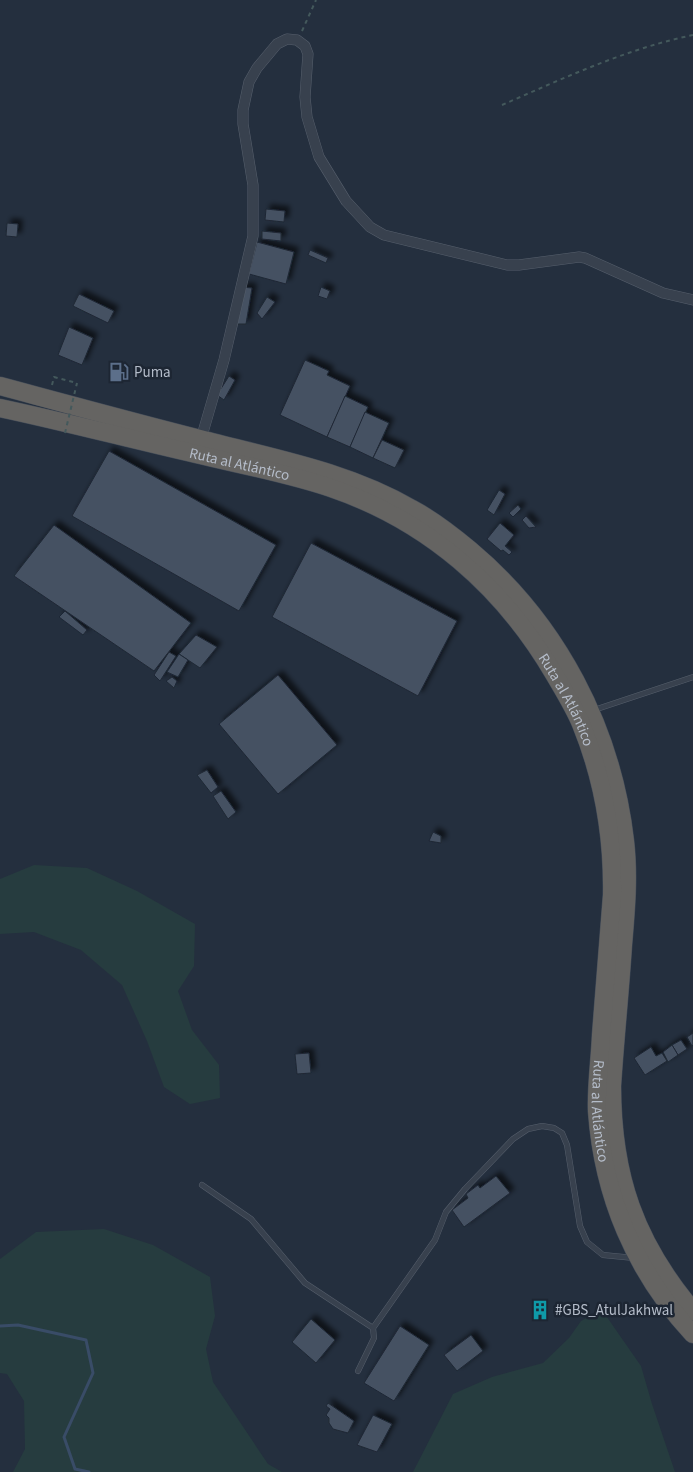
<svg xmlns="http://www.w3.org/2000/svg" width="693" height="1472" viewBox="0 0 693 1472" font-family="'Source Sans 3',sans-serif">
  <defs>
    <filter id="shadow"><feDropShadow dx="4.5" dy="-4.5" stdDeviation="2.5" flood-color="#0009"/></filter>
  </defs>
  <rect width="100%" height="100%" fill="#242f3e"/>
  <g fill="#263c3f">
    <path d="M34 865 87 868 137 891 195 924 194 966 178 991 192 1030 219 1065 220 1098 190 1104 164 1087 147 1041 122 985 81 950 34 932 0 934V879Z"/>
    <path d="M104 1229 153 1245 210 1277 215 1316 206 1349 213 1382 268 1464 282 1472H13L25 1449 24 1401 7 1374 0 1373V1259L36 1232Z"/>
    <path d="M602 1310 641 1366 652 1404 675 1472H413L453 1394 492 1377 543 1363 569 1338 581 1321Z"/>
  </g>
  <g fill="none" stroke-linecap="round" stroke-linejoin="round">
    <path stroke="#394c67" stroke-width="3" d="M0 1326 18 1325 86 1340 93 1373 64 1437 75 1469 89 1472"/>
  </g>
  <g fill="#455162" stroke="#1f2835" filter="url(#shadow)">
    <path d="M266 209 285 211 284 222 265 220Z"/>
    <path d="M7 223 18 224 17 237 6 236Z"/>
    <path d="M262 231 281 233V241L262 239Z"/>
    <path d="M257 242 294 252 286 284 249 274Z"/>
    <path d="M310 250 328 258 326 263 308 255Z"/>
    <path d="M242 287 252 288 246 324H237Z"/>
    <path d="M321 287 330 291 327 299 318 296Z"/>
    <path d="M79 294 114 311 108 323 73 306Z"/>
    <path d="M267 297 275 302 262 319 257 313Z"/>
    <path d="M69 327 93 338 82 365 58 355Z"/>
    <path d="M305 360 329 371 327 375 350 386 327 437 280 415Z"/>
    <path d="M229 376 235 380 224 400 217 395Z"/>
    <path d="M345 396 368 407 350 447 327 437Z"/>
    <path d="M365 412 389 423 373 458 350 447Z"/>
    <path d="M382 440 404 450 395 468 373 458Z"/>
    <path d="M109 451 276 545 239 611 72 516Z"/>
    <path d="M499 490 505 494 494 515 487 510Z"/>
    <path d="M518 505 521 509 513 517 509 513Z"/>
    <path d="M526 516 536 527 529 528 522 520Z"/>
    <path d="M500 523 514 535 505 546 512 552 509 555 503 550 501 551 487 539Z"/>
    <path d="M54 525 191 623 154 671 14 576Z"/>
    <path d="M311 543 457 621 418 696 272 617Z"/>
    <path d="M65 611 87 630 83 635 59 617Z"/>
    <path d="M196 635 217 647 200 668 179 654Z"/>
    <path d="M169 652 176 656 160 681 154 675Z"/>
    <path d="M179 654 188 660 178 677 167 672Z"/>
    <path d="M278 675 337 745 278 794 219 724Z"/>
    <path d="M172 677 177 681 174 688 166 681Z"/>
    <path d="M207 770 218 787 211 793 197 775Z"/>
    <path d="M221 791 236 812 228 819 213 796Z"/>
    <path d="M433 832 441 836V843L429 841Z"/>
    <path d="M693 1033V1045L692 1046 687 1037Z"/>
    <path d="M681 1040 687 1049 678 1055 672 1045Z"/>
    <path d="M672 1045 678 1055 668 1062 663 1052Z"/>
    <path d="M651 1047 656 1056 662 1053 667 1061 645 1075 634 1058Z"/>
    <path d="M309 1053 311 1073 297 1074 295 1054Z"/>
    <path d="M496 1176 510 1193 464 1227 452 1210 468 1198 466 1194 478 1185 480 1188Z"/>
    <path d="M311 1319 335 1340 316 1363 292 1342Z"/>
    <path d="M400 1326 429 1345 394 1401 364 1383Z"/>
    <path d="M471 1335 483 1351 457 1371 444 1355Z"/>
    <path d="M328 1403 354 1421 348 1433 333 1429 329 1423V1418L326 1415 330 1409 326 1406Z"/>
    <path d="M373 1415 392 1424 377 1452 357 1445Z"/>
  </g>
  <g fill="none" stroke-linecap="round" stroke-linejoin="round">
    <defs>
      <g id="service">
        <path d="M594 710 693 677"/>
        <path d="M202 1185 251 1219 305 1283 373 1328"/>
        <path d="M358 1371 374 1338 373 1328 435 1240 446 1212 465 1189 513 1139 528 1129 542 1126 554 1128 562 1133 567 1145 580 1226 587 1242 603 1255 634 1258"/>
      </g>
      <path id="minor" d="M201 439 224 360 253 236V185L243 124V110L249 82 257 68 277 44 287 39 297 40 305 46 308 54 305 97 307 117 319 157 346 201 370 227 384 235 507 265H519L579 257 585 258 663 293 693 300"/>
      <g id="trunk">
        <path d="M0 386C67 404 133 422 200 439 272 458 347 471 412 509 433 520 452 535 470 550 557 623 612 728 625 841 629 876 626 910 623 945 620 992 615 1039 612 1086 612 1176 635 1242 693 1311"/>
        <path id="s1" d="M0 408C66 422 130 439 196 454 241 465 287 473 331 488 428 521 503 587 554 674 564 691 574 707 581 724 603 778 613 837 612 895 608 942 605 989 601 1035 600 1060 596 1087 597 1111 603 1195 635 1272 693 1334"/>
      </g>
    </defs>
    <use href="#service" stroke="#565f6c" stroke-width="6"/>
    <use href="#minor" stroke="#565f6c" stroke-width="11"/>
    <use href="#trunk" stroke="#434c59" stroke-width="19"/>
    <g stroke="#44595c" stroke-width="2" stroke-dasharray="4 4" stroke-linecap="butt">
      <path d="M302 31 316 0"/>
      <path d="M502 105C564 78 626 49 693 35"/>
      <path d="M52 385 54 377 77 383"/>
    </g>
    <use href="#service" stroke="#38414e" stroke-width="5"/>
    <use href="#minor" stroke="#38414e" stroke-width="10"/>
    <use href="#trunk" stroke="#656462" stroke-width="18"/>
    <path stroke="#44595c" stroke-width="2" stroke-dasharray="4 4" stroke-linecap="butt" d="M65 433 77 383"/>
  </g>
  <defs>
    <symbol id="fuel-bare" viewBox="-9 -9 18 18"><path d="M-5.5-6h7V0h2V4h1.3V-2.5L3-4.5l.8-.8L6-3V5H2.5V1h-1V6h-7ZM-4.2-4.7v3.2H.2V-4.7Z" fill="#5c6f8a" stroke="#1d2633" stroke-width="2.5" paint-order="stroke"/></symbol>
    <symbol id="building-bare" viewBox="-9 -9 18 18"><path d="M-4-6H4V6H1V3H-1V6H-4ZM-2.5-4.3h1.7v1.8h-1.7ZM.8-4.3h1.7v1.8H.8ZM-2.5-1h1.7V.8h-1.7ZM.8-1h1.7V.8H.8Z" fill="#0f9aa8" stroke="#1d2633" stroke-width="2.5" paint-order="stroke"/></symbol>
  </defs>
  <g fill-rule="evenodd">
    <use href="#fuel-bare" x="105" y="358" width="28" height="28"/>
    <use href="#building-bare" x="526" y="1296" width="28" height="28"/>
  </g>
  <g text-anchor="middle" dominant-baseline="central" stroke-width="5" stroke-linejoin="round" paint-order="stroke">
    <g font-size="15" fill="#b4bcc9" stroke="#1d2633" text-anchor="start">
      <text x="134" y="372">Puma</text>
      <text x="555" y="1310">#GBS_AtulJakhwal</text>
    </g>
    <g font-size="15" fill="#b4bcc9" stroke="#1d2633">
      <text stroke="none"><textPath href="#s1" startOffset="246">Ruta al Atlántico</textPath></text>
      <text stroke="none"><textPath href="#s1" startOffset="666">Ruta al Atlántico</textPath></text>
      <text stroke="none"><textPath href="#s1" startOffset="1086">Ruta al Atlántico</textPath></text>
    </g>
  </g>
</svg>
